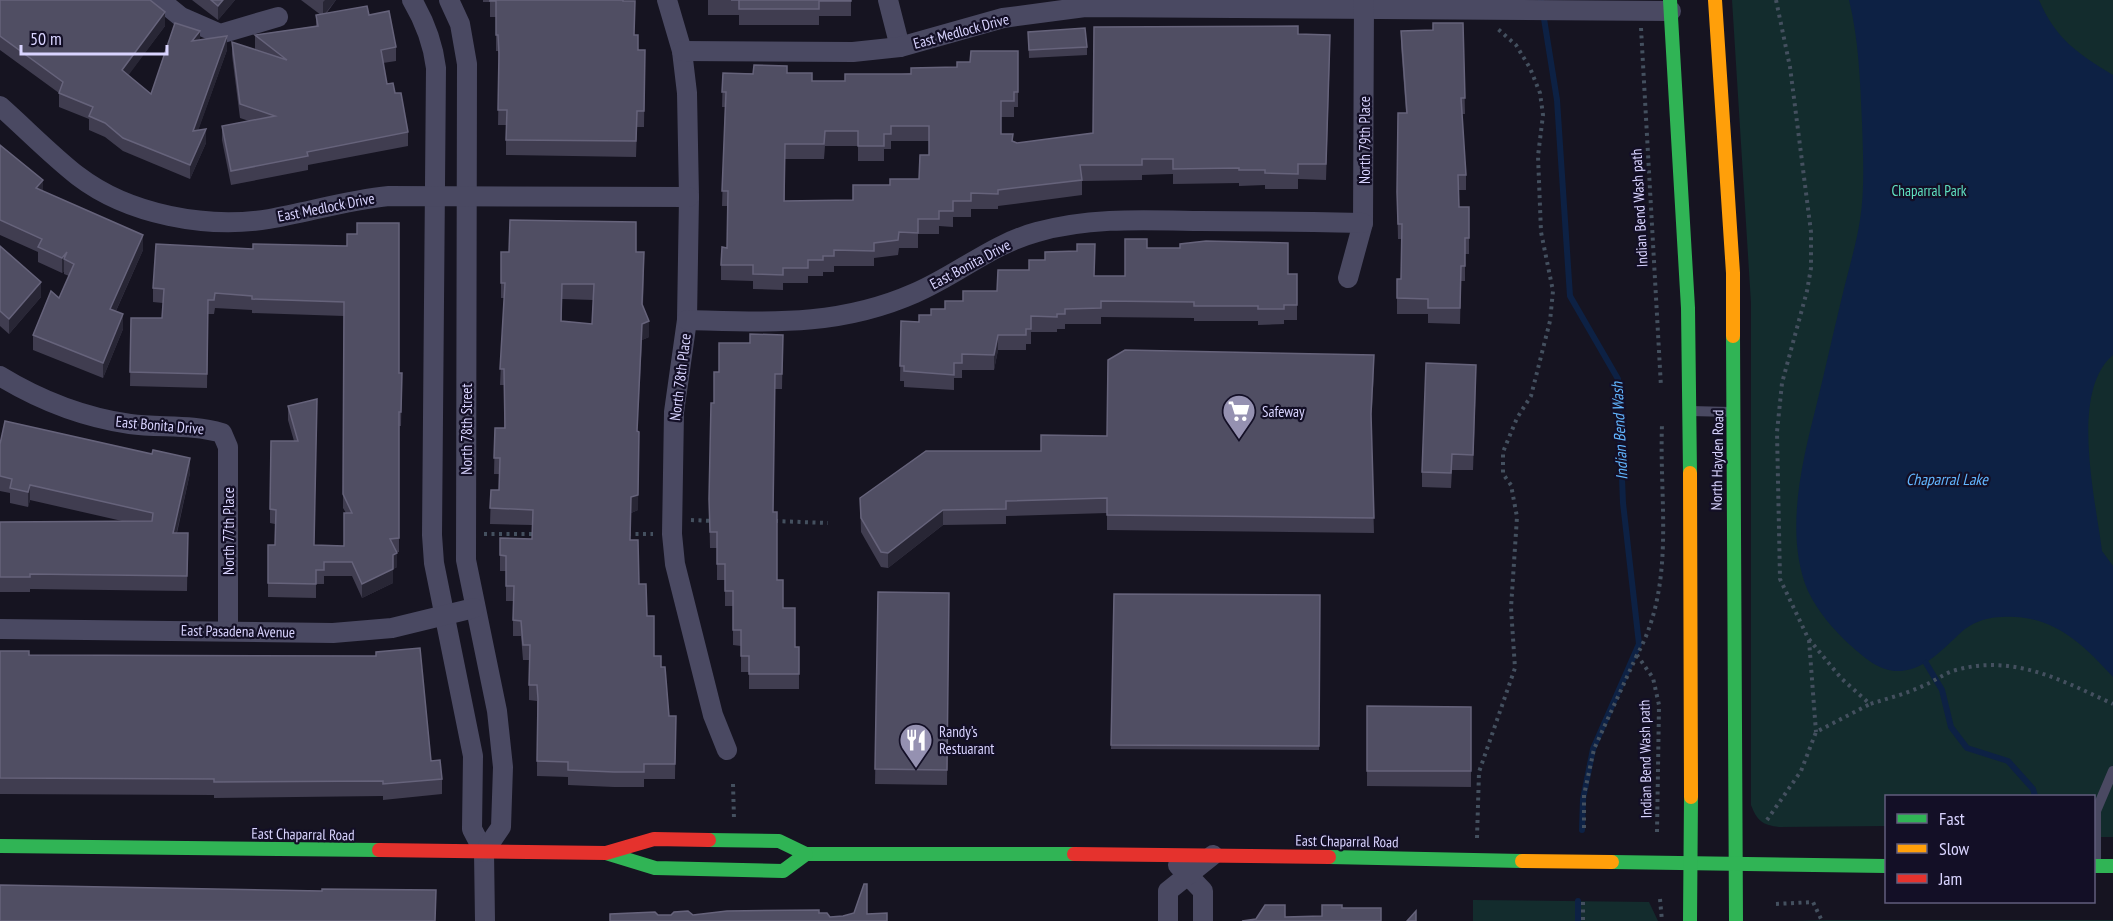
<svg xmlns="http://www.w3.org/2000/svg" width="2113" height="921" viewBox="0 0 2113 921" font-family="'PT Sans Narrow',sans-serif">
  <rect width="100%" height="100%" fill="#161421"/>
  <g fill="#132c2d">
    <path d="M1732 0H2113V837H2094V796H1886V826L1779 827C1763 825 1757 821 1751 805V303Z"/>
    <path d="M1473 900 1649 902 1658 921H1473Z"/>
    <path d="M1826 920H2113V921H1791Z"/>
  </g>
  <path fill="#0d2144" d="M1849 0H2039C2055 38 2078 54 2113 75V355C2069 392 2096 501 2102 551L2113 566V677C2082 643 2052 614 2002 617 1989 617 1976 621 1965 629 1946 645 1928 669 1901 671 1879 672 1865 658 1850 645 1833 629 1818 612 1808 591 1784 535 1802 462 1816 407 1825 370 1833 334 1842 297 1848 271 1856 246 1860 220 1865 188 1863 155 1862 122 1860 80 1859 41 1849 0Z"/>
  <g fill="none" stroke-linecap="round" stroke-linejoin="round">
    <g stroke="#0d2144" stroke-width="6">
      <path d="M1541 0 1557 100 1570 296 1618 379 1623 503 1639 644 1593 749 1583 799 1582 830"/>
      <path d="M1926 663 1942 690 1951 727 1967 748 2008 761 2033 789 2035 796"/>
      <path d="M1578 921V901"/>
    </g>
    <g stroke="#44505f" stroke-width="4" stroke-dasharray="3 4.5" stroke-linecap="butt">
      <path d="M1776 0 1790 67 1811 232V268L1807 291 1782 383 1777 432 1780 579 1808 638 1841 678 1870 704C1889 698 1909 693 1927 684 1936 680 1945 673 1956 670 2014 654 2061 680 2113 704"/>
      <path d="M1641 28 1661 387"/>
      <path d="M691 520 714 521"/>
      <path d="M775 521 828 523"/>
      <path d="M484 534H536"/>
      <path d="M628 534H653"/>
      <path d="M1809 640 1816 732"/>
      <path d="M733 784 734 819"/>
      <path d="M1767 820 1801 771 1816 732 1870 704"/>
      <path d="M1584 828V795L1594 749 1637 655"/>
      <path d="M1657 832 1659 705 1653 678 1637 655C1676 584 1659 502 1662 425"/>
      <path d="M1477 838 1479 772 1515 668 1511 608 1517 517 1511 485 1503 474V452L1517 418 1531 396 1550 321 1553 291 1541 232 1538 156 1543 115 1540 93 1530 68 1516 45 1498 29"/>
      <path d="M1660 899 1662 921"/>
      <path d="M1583 902V921"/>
      <path d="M1776 904 1813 902 1821 919 1818 921"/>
    </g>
    <g stroke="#4a4962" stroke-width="10">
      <path d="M1690 411 1731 412"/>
      <path d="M2096 866V811L2113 771"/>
    </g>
    <g stroke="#4a4962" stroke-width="20">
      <path d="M160 0 181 17 220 34 278 17"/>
      <path d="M412 0C425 22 433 43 436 68L432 535 434 563 473 756 472 829 484 852 485 921"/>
      <path d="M449 0 460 24 467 64 466 560 497 711 503 767 501 827 484 852"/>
      <path d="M667 0 682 51 687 93 689 197 687 320 674 412 672 534 675 564 713 715 727 750"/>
      <path d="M888 0 900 47"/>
      <path d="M682 51 853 52 900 47 1003 18 1085 7 1671 11"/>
      <path d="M0 106C26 129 51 155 78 176 129 215 207 229 269 219 309 212 348 200 389 196L689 197"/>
      <path d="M1348 278 1363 223 1364 0"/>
      <path d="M687 320C769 322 838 327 915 293 957 275 992 244 1037 232 1090 217 1145 220 1200 221 1254 221 1309 222 1363 223"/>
      <path d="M0 376C41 401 82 417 130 424 161 428 191 424 222 433L228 447V631"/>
      <path d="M0 629 333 633 392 628 474 608"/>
      <path d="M1178 865 1203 891V921"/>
      <path d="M1168 921V891L1213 855"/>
    </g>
    <g stroke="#30b455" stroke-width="14">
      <path d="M1670 0 1688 308 1690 473"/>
      <path d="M1733 336 1736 921"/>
      <path d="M709 840 779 841 806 854H1074"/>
      <path d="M0 846 379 850"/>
      <path d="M606 853 655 868 783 871 806 854"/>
      <path d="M1329 857 1522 861"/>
      <path d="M1612 862 1886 866"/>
      <path d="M2094 866H2113"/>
      <path d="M1690 921 1691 797"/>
    </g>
    <g stroke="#ff9f0a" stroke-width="14">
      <path d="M1715 0 1733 273V336"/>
      <path d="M1690 473 1691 797"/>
    </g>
    <g stroke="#e5322d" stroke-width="14">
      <path d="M379 850 606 853 654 839 709 840"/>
      <path d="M1074 854 1329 857"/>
    </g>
    <path stroke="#ff9f0a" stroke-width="14" d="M1522 861 1612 862"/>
  </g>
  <g fill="#403d50" fill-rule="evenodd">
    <path d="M0 0 165 26 128 75 151 94 200 40 227 50 198 130 206 143 190 179 123 151 105 137 89 130V119L59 107V93L0 50Z"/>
    <path d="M192 0H235L218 20Z"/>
    <path d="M301 0H336L326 14 369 15 396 47V61L383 63 387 84 395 93 408 132V146L308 165V170L231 185 222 140V126L249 121 240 118 232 55V42L257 50 255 49V35L316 26V15H321Z"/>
    <path d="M483 0H623L638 50H645L644 127H637L636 157 506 155V125H498L499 64 498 51H496V17H490V2H483Z"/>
    <path d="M708 0H851V16H819V25H739V15H708Z"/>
    <path d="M1463 23 1465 114H1462L1466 175V190H1459V207H1469V254H1465V281H1461L1460 324 1428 323V314H1397V279H1401L1402 239H1398L1397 192 1406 113 1401 46V31L1433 30Z"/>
    <path d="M1028 32 1087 47V55L1029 58Z"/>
    <path d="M1298 34 1330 50 1326 180 1298 179V189H1265V185L1239 186V183L1173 184V174L1142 175V180L1082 181V195L998 206V209H971V217H953V227L939 226V234H918V248H899L898 255 874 258V266H834V272H823V276H808V283H783V290L753 289V281L721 280V265L727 248 728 206H722L725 107H722L723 73H787L812 81H845L957 67 970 62 1018 51V107H1014V117H1001V134L1017 143 1093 133ZM891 141H929V155L919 179 890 185 853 200 785 201V159H824L825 146H858V161H884V149H891Z"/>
    <path d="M0 145 43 191 143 250 116 311 123 329 103 378 33 350V335L59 298 69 276 64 274V271L62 273 38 262V252L0 235Z"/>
    <path d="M0 246 41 297 9 334 0 326Z"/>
    <path d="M347 246 399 373H402L401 426H399V552H396L397 567 393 569V583L362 598 352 576H324V584H316V598L268 597V545H275V524L270 523V509L294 441 288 420V406L317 399 314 545 344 546 346 513 343 508 344 316 252 313V310L215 308 214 314H208L207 388 130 386 131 318H162L163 303 153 302V288L253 249Z"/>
    <path d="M1147 248 1288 274H1297V320H1284V324L1258 325V321H1194V318L1101 317V324H1065V329H1057V332H1031V344H1026V350H998L994 370H962V378H954V390L904 387V381H900L901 321 919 322 931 315 963 301 997 291 1094 276H1125Z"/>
    <path d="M501 252H636L644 268 643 306 649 337 642 340 637 431 638 510 631 513 630 540 639 584 647 616 654 656 661 667 669 716H676L675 779H644V787H614L568 785V777L537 776V701L529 700V660H523L521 636H513V601H506V571H500V538L532 539V525L490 524 491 490H499L500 474H494L495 428H504V385H500L504 298H501ZM562 299 593 300 592 324 562 321Z"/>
    <path d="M783 335 782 389H775L773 512 777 580 783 608 795 647H799V689H749V672H741V646L733 645V606H725V580H717V548H710L709 499 714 403 719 372 750 343Z"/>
    <path d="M1374 370 1371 423 1374 533 1107 530V513L1006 516V524L943 525 888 568 881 567 861 532 860 498 1041 451 1107 436Z"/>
    <path d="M1476 381 1473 470H1452L1451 488 1422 487V472Z"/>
    <path d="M0 444 190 473 177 533H188L187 591 30 589V592H0V522L122 521 30 500 28 507 10 503V493L0 491Z"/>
    <path d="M878 592 949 593 947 785 875 784Z"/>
    <path d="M1114 594 1320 595 1319 750 1111 749Z"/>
    <path d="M0 651 29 655 431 761 442 779V794L383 800V796L214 798V795L0 794Z"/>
    <path d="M1367 706 1471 707V787L1367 786Z"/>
  </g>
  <g fill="#282635">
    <path d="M223 0H235L218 20V6Z"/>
    <path d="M325 0H336L323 16V2Z"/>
    <path d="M165 12V26L122 84V70Z"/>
    <path d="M200 31V45L192 41Z"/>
    <path d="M227 36V50L193 145V131Z"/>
    <path d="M206 129V143L190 179V165Z"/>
    <path d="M43 180V195L36 188Z"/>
    <path d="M143 235V250L110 324V309Z"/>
    <path d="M67 252 64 259V271L62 273V258Z"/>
    <path d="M41 282V297L9 334V319Z"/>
    <path d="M123 314V329L103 378V363Z"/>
    <path d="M649 321V337L642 340 637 447 642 324Z"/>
    <path d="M998 335V350L994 370V355Z"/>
    <path d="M1374 355V370L1371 428V414Z"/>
    <path d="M1476 365V381L1473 470V455Z"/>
    <path d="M639 432 638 510 631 513 630 555 631 497Z"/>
    <path d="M190 458V473L173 548V533Z"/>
    <path d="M30 485V500L28 507V492Z"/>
    <path d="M943 510V525L888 568V553Z"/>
    <path d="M397 553V567L393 569V555Z"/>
    <path d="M393 569V583L362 598V584Z"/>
  </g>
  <g fill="#504e63" stroke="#66637b" stroke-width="1.5" fill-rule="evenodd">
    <path d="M0 0H150L165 12 122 70 151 94 175 23 200 31 192 41 227 36 193 131 206 129 190 165 123 138 105 123 89 116 93 107 59 93 63 82 0 36Z"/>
    <path d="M211 0H223L218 6Z"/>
    <path d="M490 0H623V1H635L634 35H638V50H645L644 111H637L636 141 506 140 507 110H498L499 53 498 35H496V1H490Z"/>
    <path d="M731 0H851V1H819V9H739V0Z"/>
    <path d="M367 6 369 15 389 11 396 47 381 50 387 84 393 83 395 93H401L408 132 307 152 308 156 231 171 222 126 275 116 240 104 232 42 287 60 255 35 318 26 316 15Z"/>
    <path d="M1433 23H1463L1465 98H1461L1466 175H1458L1459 207H1469V238H1465V266H1461L1460 308H1428V299L1397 298V279H1401L1402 224H1398L1397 192 1398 113H1407L1401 31 1433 30Z"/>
    <path d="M1298 26V34L1330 35 1326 164H1298V174L1265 173V170H1239V168L1173 169V159H1142V165H1080L1082 180 998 190V194L971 193V201H953V211H939V219H918V233L899 232 898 240 874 243V251L834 250V256H823V260H808V268H783V275L753 274V265H721L722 247 727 248 728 191H722L726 92H722L723 73 753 74 754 65 787 66V73H812V81H845V74H911V68L957 67V62H970L971 51H1018V92H1014V101H1001V134H1013L1012 141 1017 143 1093 133 1094 27ZM891 126H929V155H920L919 179H890V185H853V200L784 201 785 144H824L825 131H858V146H884V134H891Z"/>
    <path d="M1085 28 1087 47 1029 50 1028 32Z"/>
    <path d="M0 145 43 180 36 188 143 235 110 309 123 314 103 363 33 335 51 291 59 298 74 264 64 259 67 252 62 258 38 247 42 239 0 220Z"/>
    <path d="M510 220 636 222V252H644L642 304 649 321 642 324 637 431 639 432 638 495 631 497 630 540H638L639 584H646L647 616H654V656H661V667H665L669 716H676L675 764H644V772H614L568 770V762L537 761 538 699 537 685H529L530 645H523L521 621 513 620 514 586H506V556L500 555V538L532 539 533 510 490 508 491 490H499L500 458H494L495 428H505L504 369H500L505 283H501V252H509ZM562 284H594L592 324 561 321Z"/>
    <path d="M357 223H399V373H402L401 412H399V538L390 539 397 553 393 555V569L362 584 352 562H324V570H316V584L268 583V545H275L276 510 270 509 271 441H298L288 406 317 399 314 545 344 546V513H352L343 494 344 302 252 299V296L215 293 214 300H208L207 374 130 372 131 318H162L164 289 153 288 156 244 253 249V244L347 246V234H357Z"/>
    <path d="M1125 239H1147V248H1180V244L1206 241 1288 243V274H1297V305H1284V309H1258V306H1194V302L1101 301V308L1065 309V314H1057V317L1031 316V329H1026V335H998L994 355 962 354V363H954V375L904 371V366H900L901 321 919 322V315H931V309H945V301H963V291H997L998 270H1029V260H1045V252L1077 251V244H1095L1094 276H1125Z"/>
    <path d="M0 246 41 282 9 319 0 311Z"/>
    <path d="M750 334 783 335 782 374H775L773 512H777V580H783V608H795V647H799V674H749V656H741V630H733V591H725V564H717V532H710L709 499 711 403H714V372H719V343H750Z"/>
    <path d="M1125 350 1374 355 1371 414 1374 518 1107 515V498L1006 501V509L943 510 888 553 881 552 861 518 860 498 926 451H1041V435L1107 436 1108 360Z"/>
    <path d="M1426 363 1476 365 1473 455 1452 454 1451 473 1422 472Z"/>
    <path d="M5 421 152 454 153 450 190 458 173 533H188L187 576 30 574V577H0V522L152 521 153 513 30 485 28 492 10 488 12 479 0 476V444Z"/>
    <path d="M878 592 949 593 947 770 875 769Z"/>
    <path d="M1114 594 1320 595 1319 746 1111 745Z"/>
    <path d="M420 648 431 761 440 760 442 779 383 784V781L214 782V779L0 778V651H29V655L376 656V652Z"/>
    <path d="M1367 706 1471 707V771H1367Z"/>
    <path d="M864 884H867V914L887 913V921H610V914L655 912 658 915H671L674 912 688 911 693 915 727 911 819 910V913H827L830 917 843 916 854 913Z"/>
    <path d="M0 885 322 891V889L436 890 435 921H0Z"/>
    <path d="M1265 905H1285V917L1322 916V905H1342V908H1381V921H1242L1256 919Z"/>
    <path d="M1416 911V921H1407Z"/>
  </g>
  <defs>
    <symbol id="supermarket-pin" viewBox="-11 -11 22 30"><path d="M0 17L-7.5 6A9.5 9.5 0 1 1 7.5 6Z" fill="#9591b1" stroke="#130f26"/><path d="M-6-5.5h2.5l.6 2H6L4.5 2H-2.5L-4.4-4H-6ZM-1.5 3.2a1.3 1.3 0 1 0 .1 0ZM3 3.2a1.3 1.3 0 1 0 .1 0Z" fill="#fff"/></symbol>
    <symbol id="restaurant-pin" viewBox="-11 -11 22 30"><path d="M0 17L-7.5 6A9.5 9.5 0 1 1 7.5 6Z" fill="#9591b1" stroke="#130f26"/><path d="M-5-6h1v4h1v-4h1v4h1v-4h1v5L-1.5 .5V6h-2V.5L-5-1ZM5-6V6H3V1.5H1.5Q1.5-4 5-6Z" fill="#fff"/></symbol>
  </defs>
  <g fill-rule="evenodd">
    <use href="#supermarket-pin" x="1220" y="392" width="38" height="52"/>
    <use href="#restaurant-pin" x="897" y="721" width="38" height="52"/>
  </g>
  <g text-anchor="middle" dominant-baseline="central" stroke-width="4.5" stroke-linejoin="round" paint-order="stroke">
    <g font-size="15" fill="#d9d4ff" stroke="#130f26">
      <text transform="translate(961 31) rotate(-15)">East Medlock Drive</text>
      <text transform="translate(1364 140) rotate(-90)">North 79th Place</text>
      <text transform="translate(326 207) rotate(-11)">East Medlock Drive</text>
      <text transform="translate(1639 208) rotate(-93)">Indian Bend Wash path</text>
      <text transform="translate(970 264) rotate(-28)">East Bonita Drive</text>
      <text transform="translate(680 377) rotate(-83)">North 78th Place</text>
      <text transform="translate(160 425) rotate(5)">East Bonita Drive</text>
      <text transform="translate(466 429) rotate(-90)">North 78th Street</text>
      <text transform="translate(1717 460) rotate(-89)">North Hayden Road</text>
      <text transform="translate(228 531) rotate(-90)">North 77th Place</text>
      <text transform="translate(238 631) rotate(1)">East Pasadena Avenue</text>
      <text transform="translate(1645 759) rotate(-91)">Indian Bend Wash path</text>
      <text transform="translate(303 834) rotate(1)">East Chaparral Road</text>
      <text transform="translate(1347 841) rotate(1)">East Chaparral Road</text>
    </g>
    <g font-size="15" fill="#5fe0c0" stroke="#130f26">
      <text x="1929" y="190">Chaparral Park</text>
    </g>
    <g font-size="15" fill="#d9d4ff" stroke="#130f26" text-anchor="start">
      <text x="1262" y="411">Safeway</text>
      <text x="939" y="731">Randy’s<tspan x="939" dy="17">Restuarant</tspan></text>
    </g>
    <g font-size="16" font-style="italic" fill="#62b6ff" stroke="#130f26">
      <text transform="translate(1619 431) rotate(-93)">Indian Bend Wash</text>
      <text x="1947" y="479">Chaparral Lake</text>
    </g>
  </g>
  <rect x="1885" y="795" width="210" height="108" fill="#130f26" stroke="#625e7d" stroke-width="1.5"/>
  <rect x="1897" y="814" width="30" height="9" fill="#30b455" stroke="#625e7d" stroke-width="1.5"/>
  <text x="1939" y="825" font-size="18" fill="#d9d4ff">Fast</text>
  <rect x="1897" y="844" width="30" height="9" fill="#ff9f0a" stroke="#625e7d" stroke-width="1.5"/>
  <text x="1939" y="855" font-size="18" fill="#d9d4ff">Slow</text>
  <rect x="1897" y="874" width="30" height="9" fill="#e5322d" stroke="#625e7d" stroke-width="1.5"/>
  <text x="1939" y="885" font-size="18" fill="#d9d4ff">Jam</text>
  <path d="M21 45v9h146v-9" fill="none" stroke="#d9d4ff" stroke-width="3"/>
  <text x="30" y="45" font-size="18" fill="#d9d4ff" stroke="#130f26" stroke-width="4.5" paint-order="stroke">50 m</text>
</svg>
